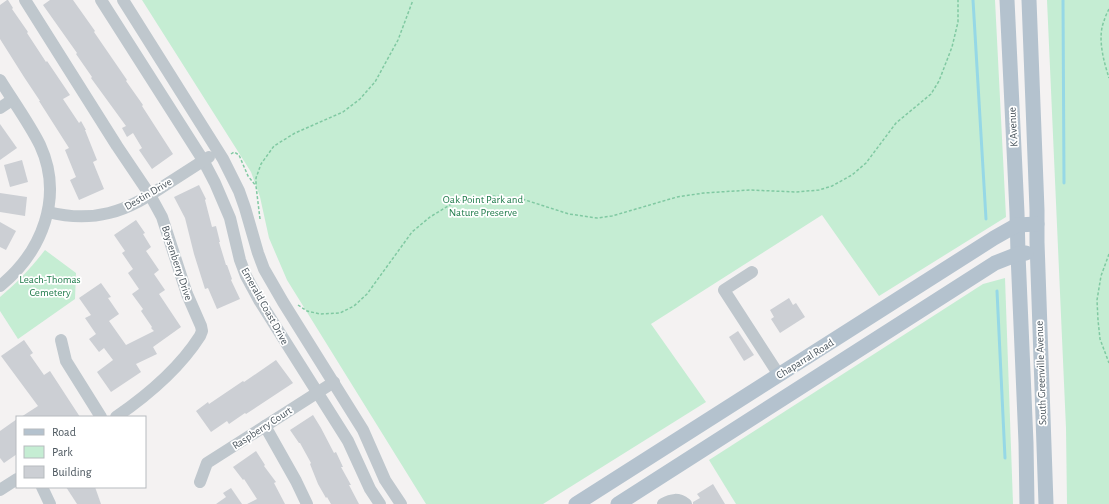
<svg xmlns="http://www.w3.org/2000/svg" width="1109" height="504" viewBox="0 0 1109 504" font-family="'Alegreya Sans',sans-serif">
  <rect width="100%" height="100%" fill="#f4f2f2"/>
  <g fill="#c5edd3">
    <path d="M142 0H995L1006 217 879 296 822 215 651 324 706 402 543 504H426L287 280 269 238 260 197 251 172Z"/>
    <path d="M1047 0H1109V504H1067L1066 428Z"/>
    <path d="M45 250 76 273 75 299 18 339 0 311V297C17 283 31 268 45 250Z"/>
    <path d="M1005 278 1013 504H736L709 460 983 284Z"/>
  </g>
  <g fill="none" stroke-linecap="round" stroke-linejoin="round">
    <g stroke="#96d8e6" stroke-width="3">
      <path d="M973 0 986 219"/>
      <path d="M1063 0 1064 183"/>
      <path d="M997 291 1005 458"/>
    </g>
  </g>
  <g fill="#cccfd4">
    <path d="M7 0H8L13 8 12 9 28 32 27 33 46 62 47 61 70 95 63 99 79 123 81 121 86 130H85L97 160 93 162 104 189 79 200 70 180 76 177 65 150 69 148 39 101H40L24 77 0 39V5Z"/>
    <path d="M50 0H73L95 31 94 32 127 80 126 81 143 105 142 106 173 154 152 169 139 150 142 148 133 133 127 137 122 128 126 126 91 78 92 77 76 54 77 53 43 5Z"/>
    <path d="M0 124 17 148 0 160Z"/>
    <path d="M22 160 28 182 10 187 4 165Z"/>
    <path d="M199 185 206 199 205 200 212 227 216 226 220 242H219L226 265H227L232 279 231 280 240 299 217 309 208 288 205 289 194 254 185 218 174 197Z"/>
    <path d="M0 193 27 197 25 216 0 212Z"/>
    <path d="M136 220 145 233 143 234 151 247 146 251 159 270 154 274 165 290 159 294 181 327 153 347 157 354 136 364 141 372 111 392 97 372 113 360 104 348 99 352 89 339 96 334 85 318 91 315 79 298 101 283 111 297 108 298 119 314 109 321 126 345 154 331 151 328 152 327 141 311 143 309 132 294 139 289 128 273 133 269 122 253 125 251 114 235Z"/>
    <path d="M0 222 16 231 6 250 0 247Z"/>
    <path d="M789 298 793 305 796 303 805 317 780 333 771 319 774 317 770 310Z"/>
    <path d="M738 331 754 355 744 361 729 337Z"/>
    <path d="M24 340 33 353 30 355 44 375 50 371 80 417H21L38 406 1 356Z"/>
    <path d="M276 360 293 383 246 414 245 413 229 424 227 421 211 432 196 411 208 402 209 404 243 381 244 382Z"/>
    <path d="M313 415 321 428 334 453 336 452 343 467H341L351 485H349L359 504H331L327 497 326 498 318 484 310 464 311 463 300 443H299L290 430Z"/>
    <path d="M17 419V454L4 463 0 458V431Z"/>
    <path d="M256 451 265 465 264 466 276 482 274 483 285 504H247L257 499 244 479 243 480 233 467Z"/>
    <path d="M713 484 725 504H693V502L700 498 697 494Z"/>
    <path d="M66 487H95L101 504H77Z"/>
    <path d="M231 488 242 504H216L226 497 223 493Z"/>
  </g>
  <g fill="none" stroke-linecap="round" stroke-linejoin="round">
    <g stroke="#80c9a2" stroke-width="1.5" stroke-dasharray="3 2" stroke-linecap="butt">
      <path d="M1109 9C1107 13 1105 17 1104 21 1097 38 1104 62 1109 78"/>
      <path d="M231 154 234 152 239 155 248 176 256 186"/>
      <path d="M260 219 256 186V178L261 164 274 146 295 133 343 112 360 99 375 82 398 40 413 0"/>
      <path d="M1109 254 1101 276 1097 300 1098 320 1100 339 1109 363"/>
      <path d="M298 305 307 311 320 314 340 313 354 306 367 294 412 232 430 217 453 203 463 199 493 196 519 198 569 214 597 218 612 216 677 197 704 193 750 190 796 192 819 190 832 186 852 175 866 163 896 123 931 94 939 81 952 47 958 22V0"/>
    </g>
    <g stroke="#bfc7cd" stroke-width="12">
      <path d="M25 0 117 146 150 195 162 217 187 294 201 326 202 331 200 336C179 369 148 395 116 417"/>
      <path d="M101 0 203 160 215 183 230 218 240 260 246 276 259 300 348 441 370 489 380 504"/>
      <path d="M123 0 223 159 239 191 245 208 258 253 264 269 283 302 363 430 385 480 401 504"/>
      <path d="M0 80C13 101 29 123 40 145 64 197 42 252 0 286"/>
      <path d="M0 108 12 100"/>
      <path d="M48 212C68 217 89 218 109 213 130 208 149 196 167 184 181 175 195 166 209 157"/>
      <path d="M752 272 724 290 779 375"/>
      <path d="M61 340 66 361 101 417"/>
      <path d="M265 426 296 481 307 504"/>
      <path d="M200 482 207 463 334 382"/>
      <path d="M42 487 50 504"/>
      <path d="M0 490 17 479"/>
      <path d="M663 504C672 499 678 498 686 504"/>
    </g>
    <g stroke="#b4c2ce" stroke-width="15">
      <path d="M1007 0 1017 213 1018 254 1026 443 1027 504"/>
      <path d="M1029 0 1037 210V242L1046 504"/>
      <path d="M576 504 994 238 1017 225 1037 224"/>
      <path d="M618 504 995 263 1018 254 1026 253"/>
    </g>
  </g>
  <g text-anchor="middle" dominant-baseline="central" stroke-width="3.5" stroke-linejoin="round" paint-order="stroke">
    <g font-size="11" fill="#4b565e" stroke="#fff">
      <text transform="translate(1013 127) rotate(-93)">K Avenue</text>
      <text transform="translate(148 194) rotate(-30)">Destin Drive</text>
      <text transform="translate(177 263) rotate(72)">Boysenberry Drive</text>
      <text transform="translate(265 306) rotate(61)">Emerald Coast Drive</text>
      <text transform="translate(805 359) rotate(-32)">Chaparral Road</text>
      <text transform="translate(1041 373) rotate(-92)">South Greenville Avenue</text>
      <text transform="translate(262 428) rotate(-33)">Raspberry Court</text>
    </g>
    <g font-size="11" fill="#207c4b" stroke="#fff">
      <text x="483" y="199">Oak Point Park and<tspan x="483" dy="13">Nature Preserve</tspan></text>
      <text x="50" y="279">Leach-Thomas<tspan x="50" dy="13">Cemetery</tspan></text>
    </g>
  </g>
  <rect x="16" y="416" width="130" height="72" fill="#ffffff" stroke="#b7bbbf"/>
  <rect x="24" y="429" width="20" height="6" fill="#b4c2ce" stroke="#b7bbbf"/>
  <text x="52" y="436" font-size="12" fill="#4b565e">Road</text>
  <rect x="24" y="446" width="20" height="12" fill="#c5edd3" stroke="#b7bbbf"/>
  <text x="52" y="456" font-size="12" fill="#4b565e">Park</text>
  <rect x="24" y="466" width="20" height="12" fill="#cccfd4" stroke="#b7bbbf"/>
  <text x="52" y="476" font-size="12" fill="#4b565e">Building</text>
</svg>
